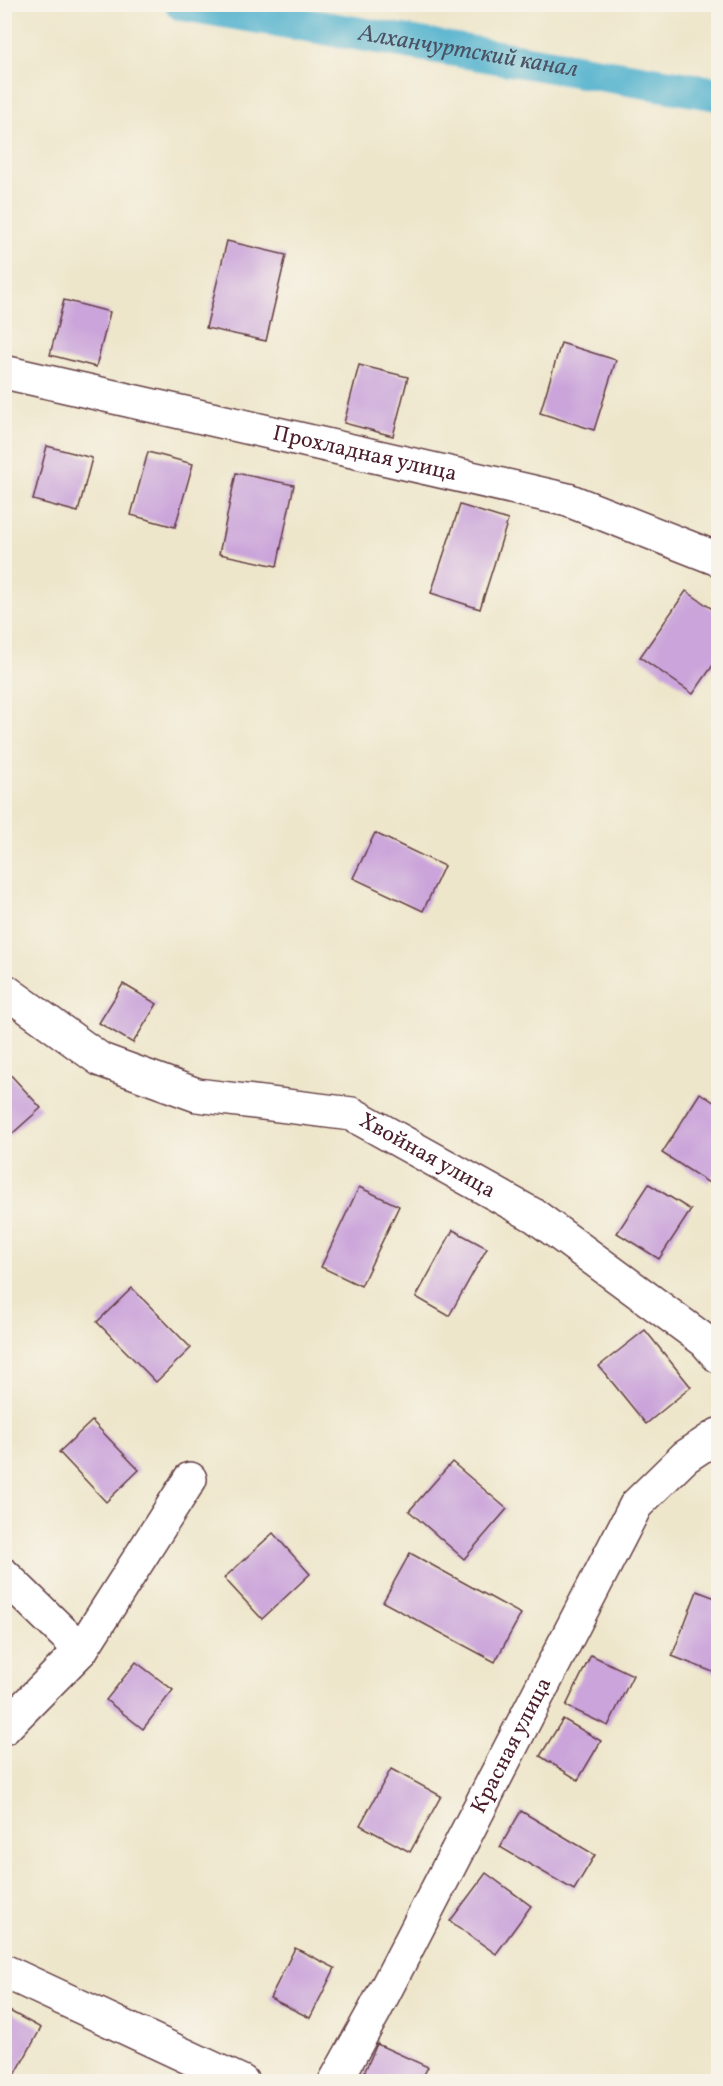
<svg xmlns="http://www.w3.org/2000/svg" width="723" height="2086" viewBox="0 0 723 2086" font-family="Vollkorn,serif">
  <rect width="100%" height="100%" fill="#f7f3e8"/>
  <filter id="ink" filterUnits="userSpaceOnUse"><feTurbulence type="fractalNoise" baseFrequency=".0167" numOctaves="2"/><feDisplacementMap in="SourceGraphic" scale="12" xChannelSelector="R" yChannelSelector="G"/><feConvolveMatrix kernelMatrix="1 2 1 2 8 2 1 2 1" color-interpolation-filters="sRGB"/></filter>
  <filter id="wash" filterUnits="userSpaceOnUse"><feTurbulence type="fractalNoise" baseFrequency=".008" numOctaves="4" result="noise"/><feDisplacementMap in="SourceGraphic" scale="24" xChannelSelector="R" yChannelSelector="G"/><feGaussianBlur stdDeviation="1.35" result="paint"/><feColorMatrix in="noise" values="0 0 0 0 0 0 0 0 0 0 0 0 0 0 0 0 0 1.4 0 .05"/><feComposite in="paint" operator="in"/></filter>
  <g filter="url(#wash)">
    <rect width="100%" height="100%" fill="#eee6cb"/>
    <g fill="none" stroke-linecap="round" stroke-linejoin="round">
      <path stroke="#4db0cd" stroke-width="34" id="s1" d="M182 4 718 94"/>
    </g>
    <g id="blocks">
      <g fill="#caa4da">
        <path d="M227 241 286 255 266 341 206 328Z"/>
        <path d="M64 300 110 312 96 367 50 355Z"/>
        <path d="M561 343 616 360 594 430 540 413Z"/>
        <path d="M359 365 408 377 393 436 344 423Z"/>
        <path d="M47 446 92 458 78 512 33 500Z"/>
        <path d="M148 452 193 464 175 527 131 515Z"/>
        <path d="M236 473 294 485 277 566 219 554Z"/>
        <path d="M460 505 508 520 480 609 431 593Z"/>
        <path d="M686 591 718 613V658L693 694 640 657Z"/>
        <path d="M375 833 444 866 423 911 353 878Z"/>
        <path d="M123 984 157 1004 133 1043 99 1023Z"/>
        <path d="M8 1072 41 1108 4 1141V1076Z"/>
        <path d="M700 1093 718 1105V1168L709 1183 662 1153Z"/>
        <path d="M649 1184 691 1210 659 1259 617 1233Z"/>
        <path d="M359 1187 399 1206 361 1286 321 1267Z"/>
        <path d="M453 1230 487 1248 449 1316 416 1297Z"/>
        <path d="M132 1288 191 1348 156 1382 97 1322Z"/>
        <path d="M645 1330 691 1387 646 1424 599 1366Z"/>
        <path d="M92 1421 139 1470 106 1502 59 1452Z"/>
        <path d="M452 1462 507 1509 464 1559 409 1511Z"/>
        <path d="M273 1533 310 1574 262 1619 224 1578Z"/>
        <path d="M410 1553 521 1614 495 1662 383 1602Z"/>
        <path d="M697 1591 718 1599V1674L672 1656Z"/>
        <path d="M591 1655 633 1675 608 1726 566 1706Z"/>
        <path d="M136 1662 173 1690 143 1729 106 1700Z"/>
        <path d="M563 1719 601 1741 578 1780 540 1756Z"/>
        <path d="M391 1769 441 1796 410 1852 360 1825Z"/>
        <path d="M521 1811 595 1855 574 1890 500 1847Z"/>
        <path d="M486 1873 531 1906 496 1954 450 1921Z"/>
        <path d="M295 1948 335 1968 310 2018 270 1998Z"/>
        <path d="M4 2008 41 2028 11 2082H4Z"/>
        <path d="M377 2044 428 2067 420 2082H360Z"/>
      </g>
    </g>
  </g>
  <g filter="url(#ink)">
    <use href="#blocks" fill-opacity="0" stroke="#633d43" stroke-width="1.5"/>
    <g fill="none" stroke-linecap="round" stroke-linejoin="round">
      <defs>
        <g id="minor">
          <path id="s2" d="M4 372 568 500 718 559"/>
          <path id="s3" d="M4 990 101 1060 197 1095 352 1114 535 1216 705 1341 718 1356"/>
          <path d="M4 1575 81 1650"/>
          <path d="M4 1728 81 1650 190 1479"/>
          <path d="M4 1971 242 2082"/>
          <path id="s4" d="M335 2082 375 2010 636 1505 685 1457 718 1435"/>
        </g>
      </defs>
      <use href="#minor" stroke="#633d43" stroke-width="36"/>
      <use href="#minor" stroke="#fff" stroke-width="33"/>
    </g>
  </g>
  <g text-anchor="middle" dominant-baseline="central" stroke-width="4.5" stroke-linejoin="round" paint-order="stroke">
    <g font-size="22" fill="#4a1f2b" stroke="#f7f3e8">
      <text stroke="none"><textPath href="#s2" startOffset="370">Прохладная улица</textPath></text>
      <text stroke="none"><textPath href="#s3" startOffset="464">Хвойная улица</textPath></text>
      <text stroke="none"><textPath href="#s4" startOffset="380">Красная улица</textPath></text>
    </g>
    <g font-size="24" font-style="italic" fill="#4b5264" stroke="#f7f3e8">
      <text stroke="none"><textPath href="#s1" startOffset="290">Алханчуртский канал</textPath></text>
    </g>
  </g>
  <rect width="723" height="2086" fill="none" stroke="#f7f3e8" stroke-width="24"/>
</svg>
